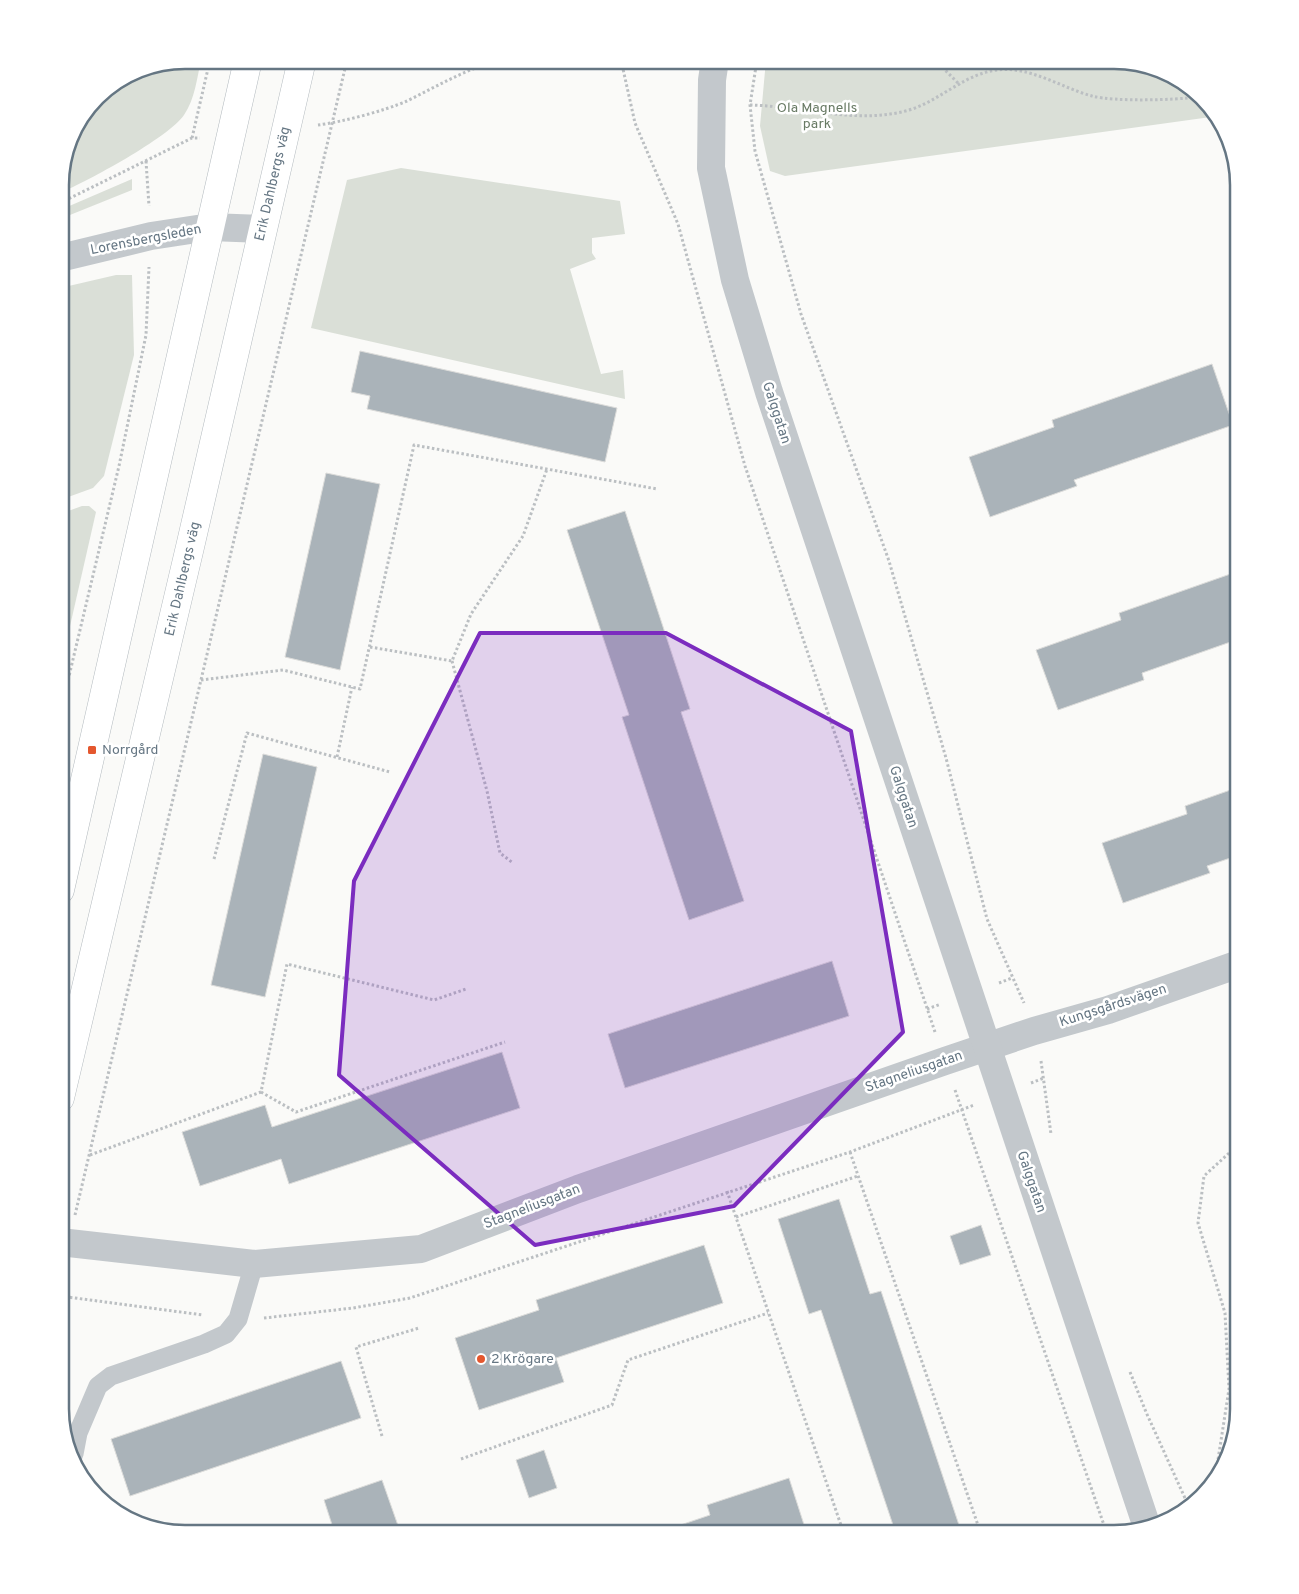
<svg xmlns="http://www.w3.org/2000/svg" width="1299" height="1594" viewBox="0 0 1299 1594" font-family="Overpass,sans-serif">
  <rect width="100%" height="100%" fill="#fafaf8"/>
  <g fill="#dadfd7">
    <path d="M185 60H201C197 78 195 99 184 115 168 138 88 181 60 193V176L73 129 102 91 137 69Z"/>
    <path d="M766 60H1122L1176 77 1218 116 785 176 770 171 760 126Z"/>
    <path d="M401 168 620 201 625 234 592 238V253L596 259 570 269 601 374 623 370 625 399 311 328 347 180Z"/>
    <path d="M132 179V190L60 219V210Z"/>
    <path d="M116 275H132L134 355 104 476 93 488 60 500V288Z"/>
    <path d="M82 506H89L96 512 60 670V514Z"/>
  </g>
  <g fill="#aab3b9" stroke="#dcdcda">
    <path d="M360 351 617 408 605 462 367 409 370 396 351 392Z"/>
    <path d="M1212 364 1233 425 1074 480 1077 486 990 517 969 457 1054 427 1052 420Z"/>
    <path d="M326 473 380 484 340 670 285 657Z"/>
    <path d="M625 511 690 709 681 712 744 901 689 920 622 717 629 715 567 530Z"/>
    <path d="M1239 571V639L1142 673 1144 680 1058 710 1036 650 1121 620 1119 613Z"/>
    <path d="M263 754 317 767 265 997 211 985Z"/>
    <path d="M1239 787V855L1207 866 1210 873 1123 903 1102 843 1187 814 1185 806Z"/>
    <path d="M832 961 849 1016 625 1088 608 1034Z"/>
    <path d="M502 1052 520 1108 289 1184 281 1159 200 1186 182 1132 265 1105 272 1127Z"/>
    <path d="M839 1199 870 1294 881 1291 962 1534H896L821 1310 809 1314 778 1219Z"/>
    <path d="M981 1225 991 1255 960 1265 950 1236Z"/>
    <path d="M704 1245 723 1303 556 1358 564 1382 479 1410 455 1338 539 1310 536 1300Z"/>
    <path d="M341 1361 361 1418 130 1496 111 1439Z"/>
    <path d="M544 1450 557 1488 529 1498 516 1460Z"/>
    <path d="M789 1478 807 1534H654L710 1515 707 1505Z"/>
    <path d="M382 1480 401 1534H335L324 1500Z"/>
  </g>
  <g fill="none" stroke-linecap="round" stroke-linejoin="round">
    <defs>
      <g id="secondary">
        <path d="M60 890 248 60"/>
        <path d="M60 1098 190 547 302 60"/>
      </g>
    </defs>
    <use href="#secondary" stroke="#b3babf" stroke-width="29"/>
    <g stroke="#bbbfc2" stroke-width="3" stroke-dasharray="2.5 2.5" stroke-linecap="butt">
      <path d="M621 60 635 123 678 224 745 466 935 1032"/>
      <path d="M757 60 750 105 755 151 764 183 801 314 889 561 946 758 987 919 1024 1003"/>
      <path d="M935 60 960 85"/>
      <path d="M750 105C802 106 858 125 909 110 940 101 965 73 998 70 1030 66 1062 88 1092 96 1116 102 1173 100 1198 97"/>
      <path d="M318 125C342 122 384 111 407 101 437 86 465 70 498 60"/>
      <path d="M192 138 210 60"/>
      <path d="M146 161 149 206"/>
      <path d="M60 203 192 138H200"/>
      <path d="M370 647 452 661 471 614 523 536 547 469"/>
      <path d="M452 661 487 791 500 853 513 863"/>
      <path d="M201 680 283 670 360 689 414 445 657 489"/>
      <path d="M60 714 119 466 146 335 149 267"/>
      <path d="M337 757 352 687"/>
      <path d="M214 859 247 733 390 772"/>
      <path d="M999 983 1012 978"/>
      <path d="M927 1009 941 1004"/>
      <path d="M1041 1061 1051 1134"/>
      <path d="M1031 1083 1044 1078"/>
      <path d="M955 1090 1107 1534"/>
      <path d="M261 1092 296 1112 505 1042"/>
      <path d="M850 1152 981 1534"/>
      <path d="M90 1155 261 1092 287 964 434 1000 466 989"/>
      <path d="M727 1191 844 1534"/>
      <path d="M75 1215 347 60"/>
      <path d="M736 1217 858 1176"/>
      <path d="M60 1281 62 1272"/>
      <path d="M60 1296 203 1315"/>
      <path d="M264 1318 353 1308 410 1298 850 1152 974 1105"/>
      <path d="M1130 1372 1146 1412 1189 1507"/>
      <path d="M382 1436 356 1347 419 1328"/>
      <path d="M461 1459 612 1405 628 1360 768 1313"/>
      <path d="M1215 1479 1229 1389 1225 1313 1198 1223 1204 1176 1239 1144"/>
    </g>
    <path stroke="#c3c8cc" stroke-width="19" d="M74 1454 78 1433 98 1386 111 1376 204 1344 226 1334 238 1319 254 1264"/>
    <path stroke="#c3c8cc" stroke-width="28" d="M60 1242 254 1264 421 1249 578 1189 945 1061 1034 1031 1108 1010 1239 964"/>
    <g stroke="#c3c8cc" stroke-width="28">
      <path d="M715 60 712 80 711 168 735 280 769 392 1146 1524"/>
      <path d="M60 258 151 236 210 227 262 229"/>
    </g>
    <use href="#secondary" stroke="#fff" stroke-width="28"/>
  </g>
  <path fill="#7b2cbf" fill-opacity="0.2" stroke="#7b2cbf" stroke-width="4" stroke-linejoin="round" d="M480 633H666L851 731 903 1032 734 1206 535 1245 339 1075 354 881Z"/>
  <g fill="#e4572e" stroke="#fff" stroke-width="2">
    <rect x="87" y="745" width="10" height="10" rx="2.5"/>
    <circle cx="481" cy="1359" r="5"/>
  </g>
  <g text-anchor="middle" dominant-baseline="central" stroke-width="5" stroke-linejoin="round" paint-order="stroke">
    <g font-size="14" fill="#687a64" stroke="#fff">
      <text x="817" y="108">Ola Magnells<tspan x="817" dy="16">park</tspan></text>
    </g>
    <g font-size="14" fill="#657683" stroke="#fff">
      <text transform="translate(273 184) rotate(-77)">Erik Dahlbergs väg</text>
      <text transform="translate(146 240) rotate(-11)">Lorensbergsleden</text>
      <text transform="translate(776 413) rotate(72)">Galggatan</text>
      <text transform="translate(183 579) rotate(-77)">Erik Dahlbergs väg</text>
      <text transform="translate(903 797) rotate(72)">Galggatan</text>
      <text transform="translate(1113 1006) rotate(-18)">Kungsgårdsvägen</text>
      <text transform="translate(914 1072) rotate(-19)">Stagneliusgatan</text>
      <text transform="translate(1031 1182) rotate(71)">Galggatan</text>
      <text transform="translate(532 1207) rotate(-21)">Stagneliusgatan</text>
    </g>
    <g font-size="14" fill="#657683" stroke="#fff" text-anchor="start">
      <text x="102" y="750">Norrgård</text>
      <text x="491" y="1359">2 Krögare</text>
    </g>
  </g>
  <path d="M0 0H1299V1594H0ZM185 69H1114A116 116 0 0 1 1230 185V1409A116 116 0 0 1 1114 1525H185A116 116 0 0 1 69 1409V185A116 116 0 0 1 185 69Z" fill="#fff" fill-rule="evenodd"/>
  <path fill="none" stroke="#657683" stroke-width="2.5" d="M185 69H1114A116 116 0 0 1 1230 185V1409A116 116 0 0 1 1114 1525H185A116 116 0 0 1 69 1409V185A116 116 0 0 1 185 69Z"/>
</svg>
